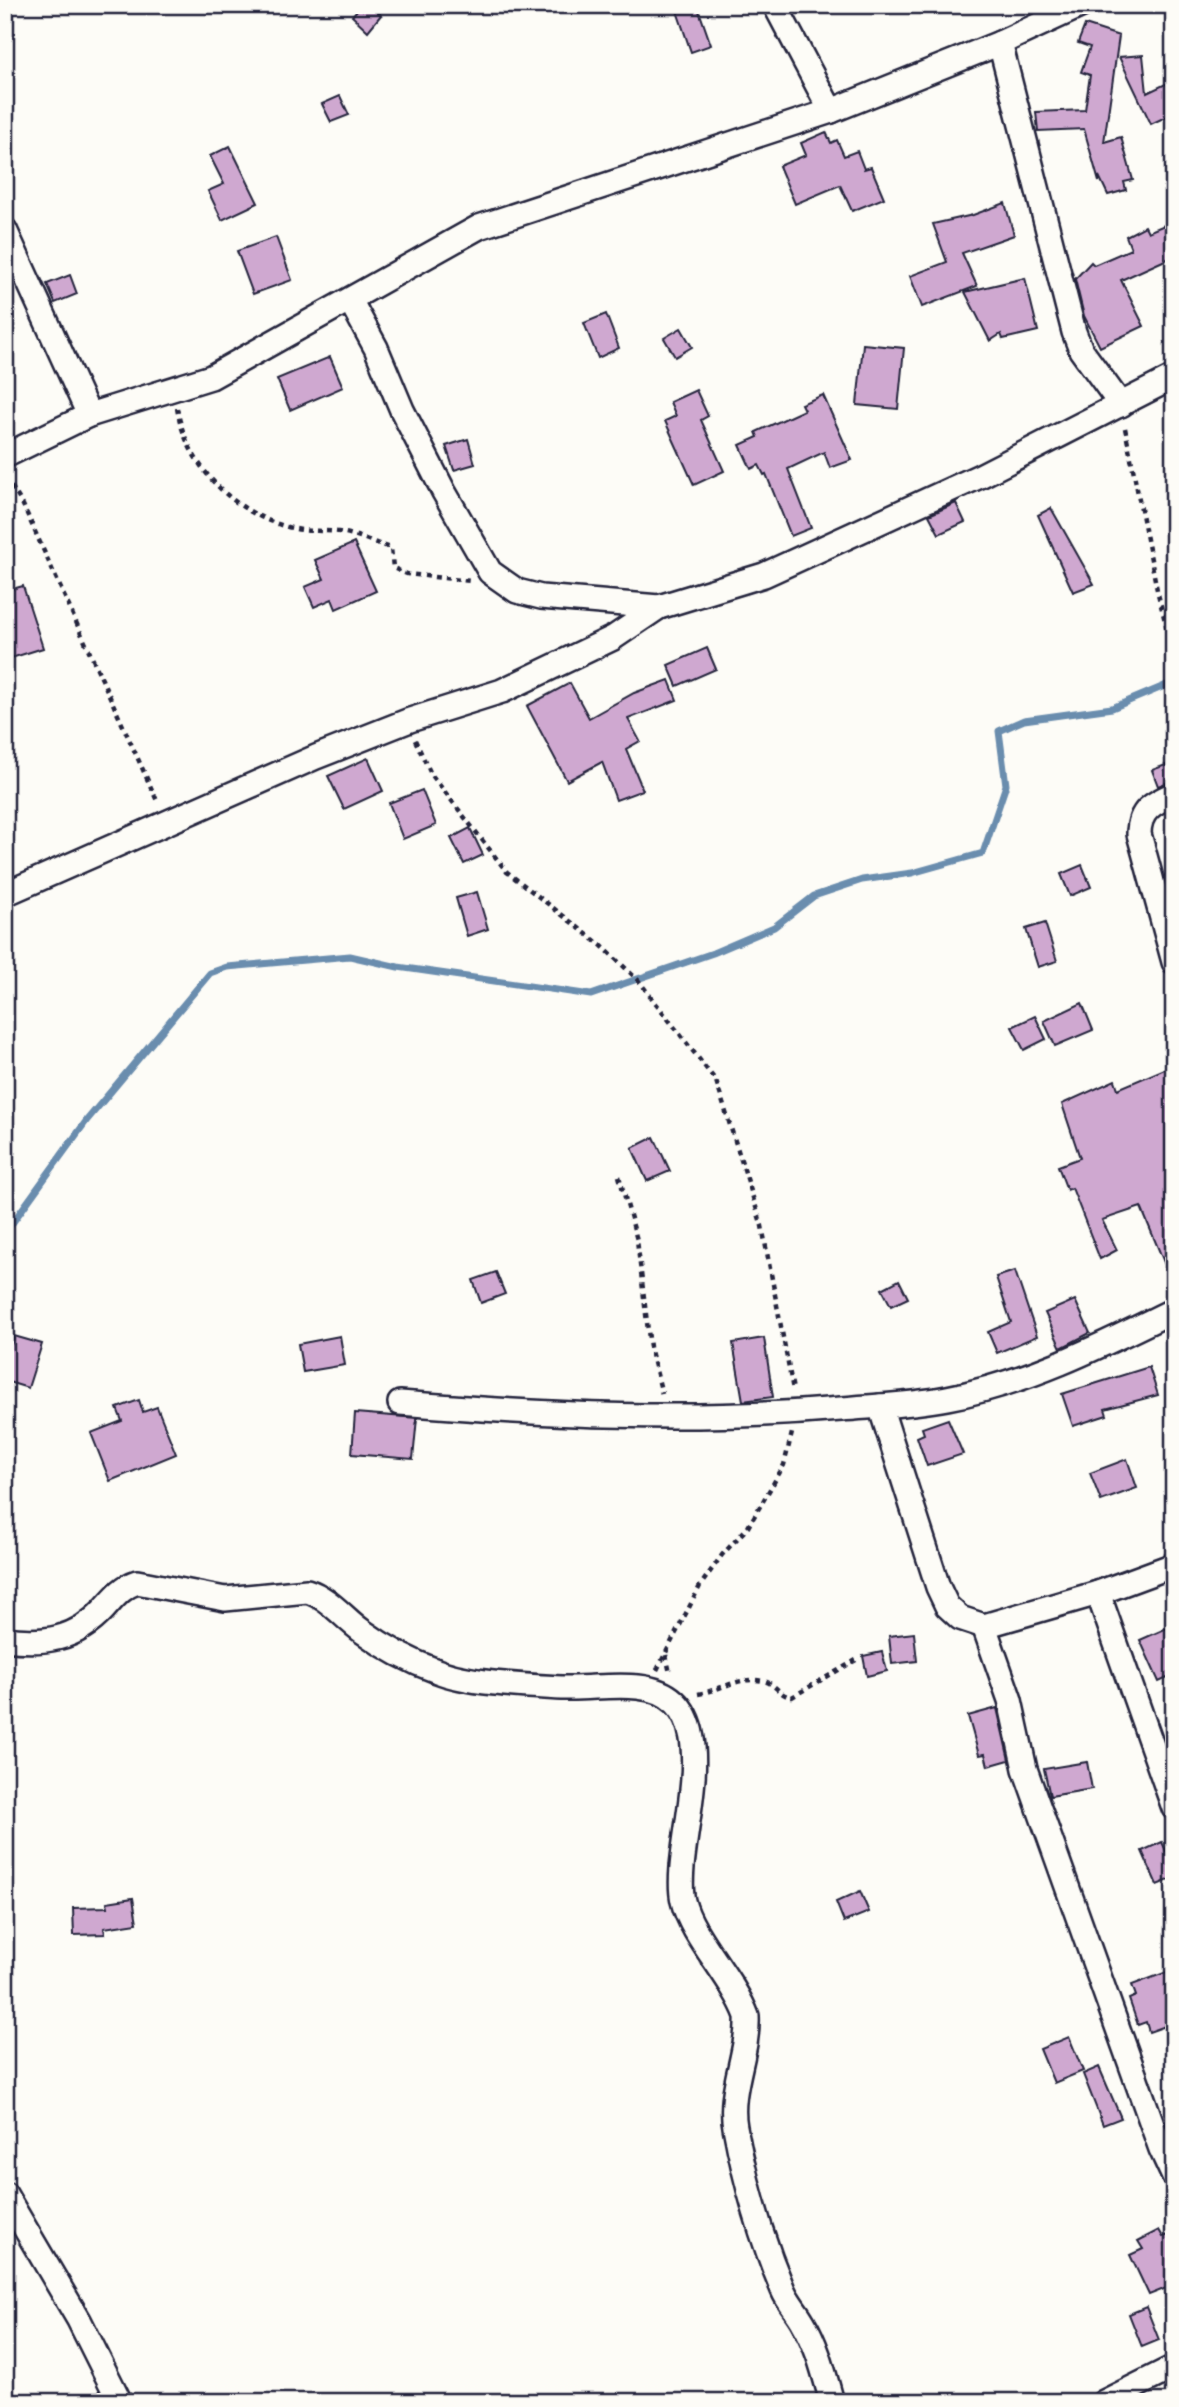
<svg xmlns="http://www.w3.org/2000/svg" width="1179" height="2407" viewBox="0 0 1179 2407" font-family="Kalam,sans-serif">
  <rect width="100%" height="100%" fill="#fdfcf7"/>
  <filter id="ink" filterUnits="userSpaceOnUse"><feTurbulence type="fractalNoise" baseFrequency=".0143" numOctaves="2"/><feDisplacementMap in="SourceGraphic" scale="14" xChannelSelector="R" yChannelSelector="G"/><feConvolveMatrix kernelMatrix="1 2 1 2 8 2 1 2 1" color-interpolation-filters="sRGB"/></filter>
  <g filter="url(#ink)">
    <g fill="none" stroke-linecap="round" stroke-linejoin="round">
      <path stroke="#6b8dae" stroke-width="7" d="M5 1233 87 1120 210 973 227 967 350 956 398 967 591 995 713 953 774 927 814 896 862 880 912 873 983 853 1006 785 999 731 1024 720 1112 708 1174 682"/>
    </g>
    <g fill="#cfa8d0" stroke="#22223b" stroke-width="2">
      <path d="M361 5H370L381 15 368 31 352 16Z"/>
      <path d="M697 5 711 45 691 52 677 11Z"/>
      <path d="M1085 25 1119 36 1104 142 1121 137 1133 180 1124 182 1126 190 1108 195 1099 176V182L1084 129 1038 131 1036 112 1085 110 1090 75 1081 72 1090 47 1078 43Z"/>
      <path d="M1143 55 1147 93 1174 80V113L1151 124 1119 57Z"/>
      <path d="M340 96 349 115 331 122 322 104Z"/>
      <path d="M826 132 831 143 837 140 844 156 857 151 864 169 871 167 884 198 852 211 840 185 795 204 779 166 806 155 801 143Z"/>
      <path d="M230 146 258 203 222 220 208 191 224 184 210 156Z"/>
      <path d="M1005 203 1014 235 962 253 977 286 922 307 910 276 947 262 933 224 973 215Z"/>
      <path d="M1174 221V256L1121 280 1144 326 1100 347 1084 316 1075 279 1091 262 1094 265 1131 249 1126 236 1145 226 1148 232Z"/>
      <path d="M276 237 292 280 253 294 237 251Z"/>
      <path d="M70 275 77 294 55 303 47 284Z"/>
      <path d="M1025 278 1038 331 1003 339 1001 334 990 341 965 292Z"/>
      <path d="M606 314 619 348 598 358 584 323Z"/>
      <path d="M681 328 692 347 675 357 664 338Z"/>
      <path d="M863 344 904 348 898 409 857 405Z"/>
      <path d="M330 357 343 387 290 410 277 379Z"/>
      <path d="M696 390 708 416 701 420 724 471 694 485 665 421 676 416 670 402Z"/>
      <path d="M823 395 852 460 830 468 824 452 788 469 811 528 791 536 766 474 764 475 759 465 751 469 740 445 758 437 756 432 804 410 801 404Z"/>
      <path d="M468 439 475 464 454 470 446 446Z"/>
      <path d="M956 503 965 522 939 534 929 515Z"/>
      <path d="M1051 508 1094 584 1073 592 1038 515Z"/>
      <path d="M354 543 376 591 336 609 332 599 314 607 305 587 324 579 315 560Z"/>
      <path d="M23 586 43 648 5 660V591Z"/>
      <path d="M707 648 716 669 677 686 668 665Z"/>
      <path d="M669 680 677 700 628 719 640 741 626 749 643 790 616 800 602 762 567 781 527 706 570 683 589 718 634 693Z"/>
      <path d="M368 758 383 791 344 809 328 776Z"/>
      <path d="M1174 762V780L1158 786 1152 770Z"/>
      <path d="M422 790 436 825 403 839 389 803Z"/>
      <path d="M470 828 483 855 464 864 451 838Z"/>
      <path d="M1082 865 1091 887 1070 896 1061 874Z"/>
      <path d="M477 892 488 929 467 936 456 898Z"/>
      <path d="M1045 923 1057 961 1038 967 1026 929Z"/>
      <path d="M1082 1003 1093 1030 1055 1046 1044 1021Z"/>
      <path d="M1035 1016 1046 1039 1024 1050 1012 1027Z"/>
      <path d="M1174 1065V1284H1173L1141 1207 1102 1220 1117 1250 1100 1259 1072 1188 1067 1190 1058 1166 1080 1158 1062 1104 1115 1080 1118 1089Z"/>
      <path d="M654 1137 670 1171 647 1181 632 1148Z"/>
      <path d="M1015 1271 1037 1336 997 1353 988 1332 1011 1322 996 1277Z"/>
      <path d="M496 1272 505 1294 481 1303 473 1280Z"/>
      <path d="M899 1280 908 1298 891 1306 882 1289Z"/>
      <path d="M1075 1300 1090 1333 1061 1348 1045 1313Z"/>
      <path d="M14 1336 42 1344 28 1388 5 1381V1364Z"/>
      <path d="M340 1336 345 1365 303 1372 298 1344Z"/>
      <path d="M764 1338 773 1397 743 1401 733 1343Z"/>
      <path d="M1149 1367 1158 1395 1105 1409 1107 1415 1073 1426 1062 1394Z"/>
      <path d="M139 1400 143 1412 157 1407 176 1454 110 1481 91 1433 122 1421 117 1408Z"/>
      <path d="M355 1413 417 1418 413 1459 352 1454Z"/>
      <path d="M948 1419 963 1454 927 1466 917 1437 924 1434 922 1428Z"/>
      <path d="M1127 1459 1137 1488 1101 1501 1090 1473Z"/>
      <path d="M1167 1628 1174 1643V1675L1159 1682 1140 1640Z"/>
      <path d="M914 1633 917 1661 892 1664 889 1636Z"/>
      <path d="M882 1652 887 1671 867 1676 863 1656Z"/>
      <path d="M997 1708 1009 1760 988 1766 985 1754 979 1755 968 1716Z"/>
      <path d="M1087 1762 1092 1789 1050 1796 1044 1769Z"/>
      <path d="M1162 1842 1174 1868V1878L1157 1885 1142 1851Z"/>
      <path d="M860 1891 869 1912 844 1922 836 1902Z"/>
      <path d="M133 1898 137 1923 104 1928 105 1934 74 1935 73 1908 108 1907 107 1902Z"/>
      <path d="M1167 1972 1174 1990V2023L1149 2032 1146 2022 1138 2025 1129 1999 1136 1996 1132 1985Z"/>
      <path d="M1069 2037 1083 2071 1054 2083 1040 2049Z"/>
      <path d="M1099 2067 1121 2118 1103 2125 1083 2074Z"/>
      <path d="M1159 2230 1163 2237 1174 2233V2285L1149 2295 1130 2255 1143 2249 1138 2241Z"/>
      <path d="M1146 2307 1159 2340 1142 2347 1129 2314Z"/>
    </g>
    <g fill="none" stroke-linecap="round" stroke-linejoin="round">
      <defs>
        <g id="minor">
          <path d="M775 5 831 111"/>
          <path d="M1000 43 1074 332 1081 350 1121 405"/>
          <path d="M5 230 89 415"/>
          <path d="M350 300 376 348 402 410 444 492 490 572 517 591 541 597 659 607"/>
          <path d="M5 456 89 415 211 377 479 227 831 111 1000 43 1082 5"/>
          <path d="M1174 794C1153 803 1139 810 1139 834L1174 962"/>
          <path d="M5 894 316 757 410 720 502 691 613 638 659 607 764 575 980 476 1174 377"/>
          <path d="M400 1403C548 1415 693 1422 841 1409 876 1406 912 1405 947 1398 1027 1383 1101 1346 1174 1310"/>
          <path d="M880 1406 938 1587 947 1606 960 1618 984 1626 1098 1593 1174 1565"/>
          <path d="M1098 1593 1174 1808"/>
          <path d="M984 1626 1010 1700 1025 1769 1161 2149 1174 2177"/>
          <path d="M5 1639C44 1644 76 1640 104 1609 114 1598 122 1587 137 1582L225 1599 307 1591C328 1597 345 1619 362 1631 384 1647 412 1662 437 1671 470 1684 528 1686 563 1688 588 1689 613 1684 638 1687 738 1697 670 1844 683 1901 691 1936 733 1978 747 2016 749 2053 728 2090 735 2127 745 2181 762 2240 783 2290 788 2302 797 2311 803 2322 818 2347 824 2374 832 2402"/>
          <path d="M5 2194 79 2320 120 2402"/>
          <path d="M1104 2402 1174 2367"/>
        </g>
      </defs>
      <use href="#minor" stroke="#22223b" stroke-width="28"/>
      <g stroke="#22223b" stroke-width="4.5" stroke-dasharray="5 5" stroke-linecap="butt">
        <path d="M177 408C187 468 237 517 296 529 310 532 325 530 339 532 356 534 374 543 391 548L393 568 407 574 471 581"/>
        <path d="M1125 428 1157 590 1174 656"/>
        <path d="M6 478 23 505 158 803"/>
        <path d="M415 740 431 774 507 872 602 946 638 980 716 1081 762 1226 793 1390"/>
        <path d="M619 1176 637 1240 650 1347 662 1394"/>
        <path d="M666 1655 670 1673"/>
        <path d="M657 1670 700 1586 722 1555 748 1527 784 1465 792 1433"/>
        <path d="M698 1694C721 1690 739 1676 763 1681 776 1683 779 1696 792 1697L856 1660"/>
      </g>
      <use href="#minor" stroke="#fdfcf7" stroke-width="23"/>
    </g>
  </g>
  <rect width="1179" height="2407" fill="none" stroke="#fdfcf7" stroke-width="28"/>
  <rect x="14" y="14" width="1151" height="2379" fill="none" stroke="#22223b" stroke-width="2.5" filter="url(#ink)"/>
</svg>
